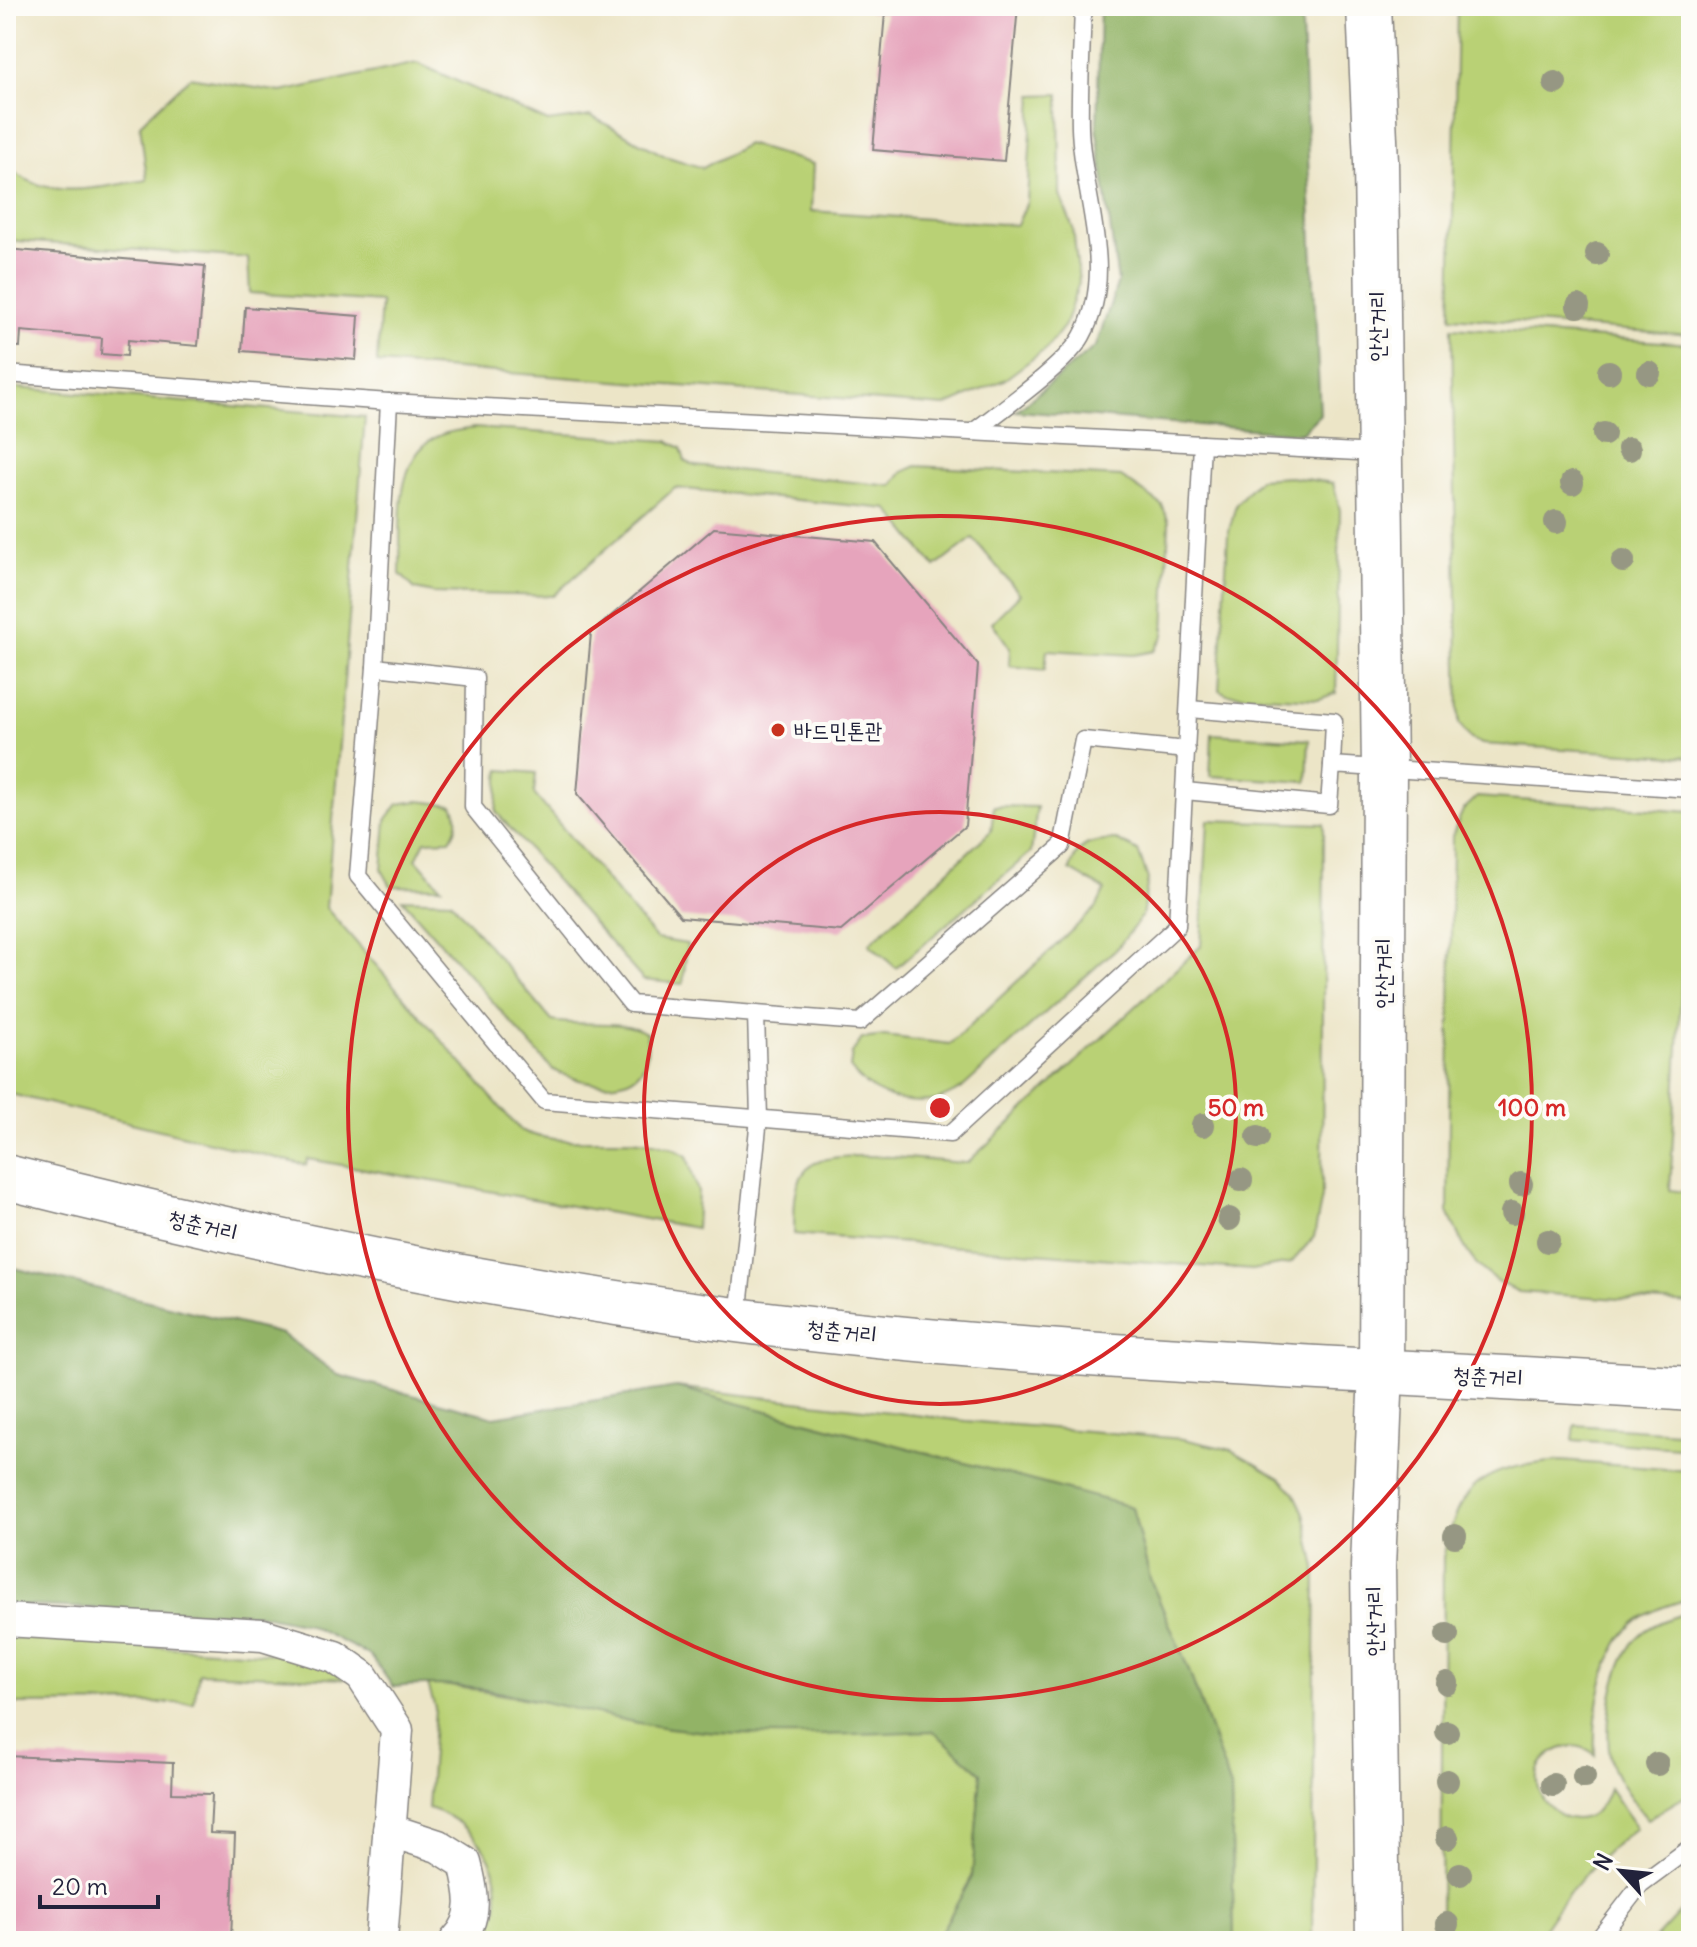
<svg xmlns="http://www.w3.org/2000/svg" width="1697" height="1947" viewBox="0 0 1697 1947" font-family="Delius,'Poor Story',sans-serif">
  <rect width="100%" height="100%" fill="#fdfcf7"/>
  <filter id="ink" filterUnits="userSpaceOnUse"><feTurbulence type="fractalNoise" baseFrequency=".0125" numOctaves="2"/><feDisplacementMap in="SourceGraphic" scale="16" xChannelSelector="R" yChannelSelector="G"/><feConvolveMatrix kernelMatrix="1 2 1 2 8 2 1 2 1" color-interpolation-filters="sRGB"/></filter>
  <filter id="wash" filterUnits="userSpaceOnUse"><feTurbulence type="fractalNoise" baseFrequency=".006" numOctaves="4" result="noise"/><feDisplacementMap in="SourceGraphic" scale="32" xChannelSelector="R" yChannelSelector="G"/><feGaussianBlur stdDeviation="1.8" result="paint"/><feColorMatrix in="noise" values="0 0 0 0 0 0 0 0 0 0 0 0 0 0 0 0 0 1.4 0 .05"/><feComposite in="paint" operator="in"/></filter>
  <g filter="url(#wash)">
    <rect width="100%" height="100%" fill="#ece5c7"/>
    <g fill="#b9d175" stroke="#6e7a58" stroke-width="2">
      <path d="M1457 6H1691V335L1451 317Z"/>
      <path d="M417 63 548 122 591 116 665 156 703 168 747 144 813 164 811 211 1017 225 1027 202 1033 95 1059 94 1060 195 1073 228 1079 282 1065 325 1047 348 1004 380 945 406 377 363 381 302 250 293 248 258 6 240V166C49 203 96 187 147 180L140 124 190 77 281 92Z"/>
      <path d="M1452 328 1691 344V757L1482 744 1471 739 1459 724Z"/>
      <path d="M6 387 365 417 326 908 520 1130C572 1154 637 1124 687 1156L698 1192 696 1228 308 1159 306 1165 6 1093Z"/>
      <path d="M474 428 668 441 681 448 685 461 695 466 892 486 901 473 916 466 1121 477 1162 505 1169 522 1164 635 1154 651 1134 655 1047 650 1045 670 1009 666 1010 648 992 622 1020 594 973 538 935 567 888 509 675 488 553 596 433 593 415 589 400 574C402 530 390 453 443 434 452 431 464 430 474 428Z"/>
      <path d="M1290 477 1333 483 1340 510 1336 693 1319 699 1227 694 1219 690 1228 535 1236 504 1259 479Z"/>
      <path d="M1212 734 1309 740 1307 782 1210 776Z"/>
      <path d="M500 770 536 773 534 794 656 939 687 944 683 984 643 980 496 812Z"/>
      <path d="M1477 797 1691 812 1670 1190 1691 1193V1304L1519 1292C1474 1272 1467 1255 1448 1212L1452 836 1463 810Z"/>
      <path d="M418 801 453 805C460 819 458 827 450 840L425 841 416 859 441 887 391 886 382 870 386 820 398 804Z"/>
      <path d="M994 806 1037 807 1031 852 896 968 869 944 991 831Z"/>
      <path d="M1208 820 1324 824 1322 1197 1314 1237 1291 1263 1252 1270 794 1234C795 1212 791 1185 808 1168 829 1145 933 1162 967 1163L1201 946Z"/>
      <path d="M1116 840 1138 851 1148 879 1142 916 1119 946 961 1089C952 1093 940 1101 931 1101 899 1105 868 1093 850 1068L852 1053 862 1039 884 1036 950 1044 1096 908 1105 890 1070 870C1077 843 1090 841 1116 840Z"/>
      <path d="M402 899 451 901 552 1021C581 1027 621 1018 646 1033 658 1097 590 1090 552 1069Z"/>
      <path d="M676 1387 966 1421 1183 1439 1232 1450 1280 1478 1294 1492 1304 1513 1316 1568 1312 1941H1234L1231 1788 1188 1668 1150 1579 1132 1507Z"/>
      <path d="M1575 1425 1691 1433V1449L1573 1440Z"/>
      <path d="M1561 1461 1691 1471V1598C1672 1604 1649 1610 1633 1624 1603 1651 1593 1715 1595 1755 1586 1746 1572 1744 1560 1749 1495 1777 1584 1865 1609 1788L1636 1828C1594 1859 1562 1897 1536 1941H1441L1443 1558C1461 1479 1483 1468 1561 1461Z"/>
      <path d="M1691 1611V1793L1647 1819C1635 1804 1620 1785 1613 1768 1601 1735 1613 1657 1641 1634 1655 1622 1674 1617 1691 1611Z"/>
      <path d="M6 1637 275 1654 315 1661 346 1679 199 1673 194 1703 6 1704Z"/>
      <path d="M427 1682 552 1703 670 1728 806 1735 933 1730 981 1773 972 1877 936 1941H484C518 1886 486 1826 428 1808L435 1708Z"/>
      <path d="M1691 1900V1941H1653Z"/>
    </g>
    <g fill="#92b366" stroke="#5a6a50" stroke-width="2">
      <path d="M1100 6H1301L1320 414 1301 433 1016 411 1096 346 1118 282 1097 132Z"/>
      <path d="M6 1266 282 1334 338 1375 494 1417 676 1387 1132 1507 1150 1579 1188 1668 1231 1788 1234 1941H936L972 1877 981 1773 933 1731C846 1734 757 1740 670 1728 578 1717 486 1675 393 1687L371 1656 307 1624 257 1614 6 1605Z"/>
    </g>
    <g id="blocks">
      <g fill="#e6a4bc">
        <path d="M869 6H1018L1004 161 873 150 885 13 869 12Z"/>
        <path d="M6 249 205 266 198 346 128 340 127 356 101 354 102 338 21 331 20 347 6 346Z"/>
        <path d="M245 307 359 316 356 360 242 351Z"/>
        <path d="M714 528 875 542 978 665 965 826 841 931 681 917 577 794 591 633Z"/>
        <path d="M6 1756 173 1763 172 1793 212 1794 210 1833 235 1834 231 1941H6Z"/>
      </g>
    </g>
  </g>
  <g filter="url(#ink)">
    <use href="#blocks" fill-opacity="0" stroke="#878481" stroke-width="2"/>
    <g fill="none" stroke-linecap="round" stroke-linejoin="round">
      <defs>
        <g id="service">
          <path d="M6 374 389 402 1377 453"/>
          <path d="M389 402 375 667 358 876 544 1101 950 1134 1177 926 1202 444"/>
          <path d="M973 432C1000 411 1067 364 1082 336 1118 271 1082 197 1080 128 1079 87 1082 46 1083 6"/>
          <path d="M375 667 475 678 473 807 631 1004 756 1014 759 1118 738 1318"/>
          <path d="M1189 709 1334 721 1332 765"/>
          <path d="M1185 791 1329 805 1332 765 1691 789"/>
          <path d="M756 1014 860 1022 1062 846 1083 740 1187 750"/>
          <path d="M1597 1941 1641 1884 1691 1847"/>
        </g>
        <g id="minor">
          <path d="M6 1620 263 1635 335 1657 362 1676 397 1730 381 1941"/>
          <path d="M389 1830 438 1846 465 1863C472 1890 479 1919 456 1941"/>
        </g>
        <g id="primary">
          <path d="M1369 6 1376 162 1384 769 1381 1370 1373 1567 1378 1941"/>
          <path d="M6 1177C247 1238 489 1288 736 1320 1052 1361 1373 1368 1691 1389"/>
        </g>
      </defs>
      <use href="#service" stroke="#878481" stroke-width="19"/>
      <use href="#minor" stroke="#878481" stroke-width="35"/>
      <use href="#primary" stroke="#878481" stroke-width="47"/>
      <use href="#service" stroke="#fff" stroke-width="16"/>
      <use href="#minor" stroke="#fff" stroke-width="32"/>
      <use href="#primary" stroke="#fff" stroke-width="44"/>
    </g>
    <g fill="#969783">
      <circle cx="1555" cy="83" r="12"/>
      <circle cx="1597" cy="254" r="12"/>
      <circle cx="1578" cy="306" r="12"/>
      <circle cx="1609" cy="372" r="12"/>
      <circle cx="1649" cy="373" r="12"/>
      <circle cx="1604" cy="434" r="12"/>
      <circle cx="1629" cy="449" r="12"/>
      <circle cx="1572" cy="483" r="12"/>
      <circle cx="1556" cy="522" r="12"/>
      <circle cx="1623" cy="561" r="12"/>
      <circle cx="1203" cy="1125" r="12"/>
      <circle cx="1258" cy="1137" r="12"/>
      <circle cx="1241" cy="1180" r="12"/>
      <circle cx="1521" cy="1184" r="12"/>
      <circle cx="1512" cy="1213" r="12"/>
      <circle cx="1229" cy="1219" r="12"/>
      <circle cx="1548" cy="1241" r="12"/>
      <circle cx="1455" cy="1536" r="12"/>
      <circle cx="1447" cy="1635" r="12"/>
      <circle cx="1447" cy="1683" r="12"/>
      <circle cx="1447" cy="1732" r="12"/>
      <circle cx="1657" cy="1764" r="12"/>
      <circle cx="1584" cy="1777" r="12"/>
      <circle cx="1447" cy="1781" r="12"/>
      <circle cx="1553" cy="1785" r="12"/>
      <circle cx="1447" cy="1838" r="12"/>
      <circle cx="1460" cy="1874" r="12"/>
      <circle cx="1447" cy="1924" r="12"/>
    </g>
  </g>
  <g fill="none" stroke="#d62828" stroke-width="4">
    <circle cx="940" cy="1108" r="296"/>
    <circle cx="940" cy="1108" r="592"/>
  </g>
  <circle fill="#c8321e" stroke="#fdfcf7" stroke-width="3" cx="778" cy="730" r="8"/>
  <g text-anchor="middle" dominant-baseline="central" stroke-width="8" stroke-linejoin="round" paint-order="stroke">
    <g font-size="22" fill="#22223b" stroke="#fdfcf7">
      <text transform="translate(1377 326) rotate(-90)">안산거리</text>
      <text transform="translate(1383 973) rotate(-90)">안산거리</text>
      <text transform="translate(203 1225) rotate(13)">청춘거리</text>
      <text transform="translate(842 1331) rotate(6)">청춘거리</text>
      <text transform="translate(1488 1376) rotate(3)">청춘거리</text>
      <text transform="translate(1374 1621) rotate(-91)">안산거리</text>
    </g>
    <g font-size="22" fill="#22223b" stroke="#fdfcf7" text-anchor="start">
      <text x="794" y="730">바드민톤관</text>
    </g>
  </g>
  <circle cx="940" cy="1108" r="12" fill="#d62828" stroke="#fdfcf7" stroke-width="4"/>
  <g font-size="24" text-anchor="middle" font-weight="bold" fill="#d62828" stroke="#fdfcf7" stroke-width="8" stroke-linejoin="round" paint-order="stroke">
    <text x="1236" y="1116">50 m</text>
    <text x="1532" y="1116">100 m</text>
  </g>
  <rect width="1697" height="1947" fill="none" stroke="#fdfcf7" stroke-width="32"/>
  <g transform="translate(1621 1871) rotate(297)" stroke="#fdfcf7" stroke-width="6" paint-order="stroke">
  <path d="M0-6L14 30L0 20L-14 30Z" fill="#22223b"/>
  <text y="-12" font-size="22" font-weight="bold" text-anchor="middle" fill="#22223b">N</text>
  </g>
  <path d="M40 1895v12h118v-12" fill="none" stroke="#22223b" stroke-width="4"/>
  <text x="52" y="1895" font-size="24" fill="#22223b" stroke="#fdfcf7" stroke-width="6" paint-order="stroke">20 m</text>
</svg>
